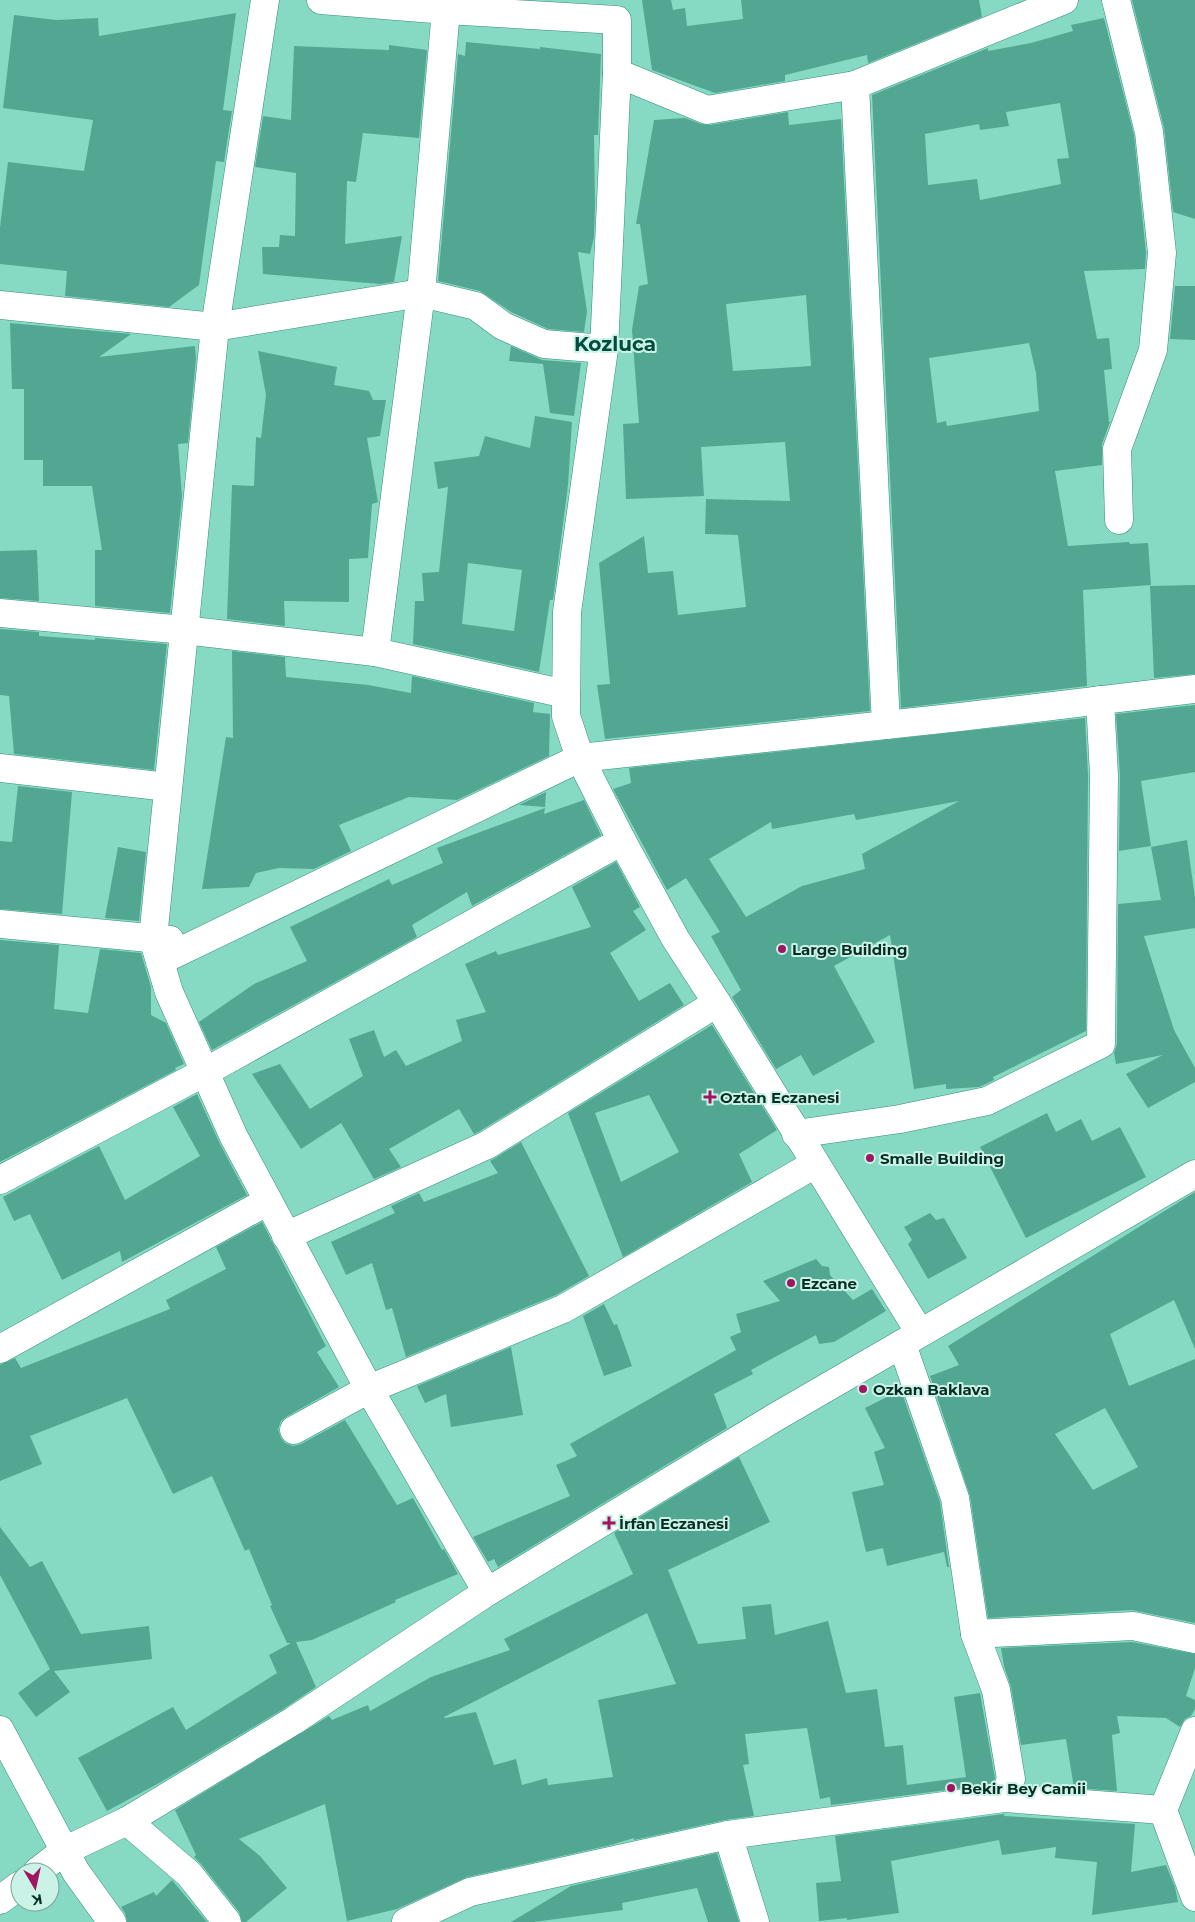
<svg xmlns="http://www.w3.org/2000/svg" width="1195" height="1922" viewBox="0 0 1195 1922" font-family="Montserrat,sans-serif">
  <rect width="100%" height="100%" fill="#86dac4"/>
  <g fill="#52a792" fill-rule="evenodd">
    <path d="M642 0H671L673 10 685 8 687 26 743 19 741 0H979L982 17 868 63 867 55 785 75V81L715 93 652 70Z"/>
    <path d="M1132 0H1195V219L1173 212 1164 128Z"/>
    <path d="M236 13 223 110 232 111 224 162 216 161 199 285 169 307 65 296 67 271 0 264V227L8 162 84 171 93 120 3 108 14 15 56 20 98 18 99 36Z"/>
    <path d="M1104 18 1134 135 1146 253 1145 269 1084 271 1097 339 1109 338 1112 369 1104 370 1109 422H1110L1102 444V465L1055 471 1068 546 1129 542 1130 544 1148 543 1151 585 1083 590 1087 686 901 708 872 95 988 48V51L1031 43 1073 31 1071 25ZM1060 103 1069 158 1057 159 1061 184 980 200 977 179 928 185 925 134 979 124 980 130 1009 126 1006 112ZM1029 343 1036 373 1039 411 947 426 946 421 937 423 929 358Z"/>
    <path d="M466 42 540 49V47L601 54 598 135H594L595 205 594 237 590 254 578 252 587 311 584 332 548 329 511 312 480 291 438 281 458 54 465 56Z"/>
    <path d="M389 45 427 50 419 138 363 133 356 182 347 181 345 244 402 236 394 282 380 284 263 274 262 247H279L280 235 295 236 296 173 255 167 263 116 291 120 294 46 389 50Z"/>
    <path d="M788 112 789 125 841 119 870 711 605 739 597 685 610 684 599 563 644 536 648 573 673 571 678 615 746 607 738 535 705 534 706 499 790 501 785 442 701 447 704 496 626 499 623 424 639 423 632 330 639 286 648 284 640 224H636L654 120 685 118 701 124 710 125ZM806 295 811 366 733 371 726 304Z"/>
    <path d="M1175 286H1195V340L1170 339Z"/>
    <path d="M10 323 131 334 99 357 195 346 196 359 188 443 178 444 182 496 170 613 95 606V550H102L92 486H43V460H24V389H12Z"/>
    <path d="M511 346 542 360 581 363 574 416 550 413 543 364 509 361Z"/>
    <path d="M258 351 337 367 334 385 369 391 373 400H386L380 436 367 438 378 502 372 504 368 558 349 559V602L284 601 285 626 227 619 232 485 254 486 256 437 261 438 266 395Z"/>
    <path d="M535 416 572 422 568 485 556 578 553 600H550L539 672 413 644 415 601H424L422 573 439 572 448 487 438 489 434 462 479 456 485 436 530 448ZM468 563 522 570 514 631 462 624Z"/>
    <path d="M37 550 39 601 0 598V551Z"/>
    <path d="M1195 585V674L1154 678 1150 586Z"/>
    <path d="M0 629 39 632V636L95 640V638L167 644 154 770 14 754 9 696 0 695Z"/>
    <path d="M232 651 285 657 286 677 368 685 411 693 412 676 534 703 533 712 550 714 549 756 457 800 409 797 339 825 351 851 314 869 279 868 256 873 249 887 202 889 226 737 233 738Z"/>
    <path d="M1195 705V772L1141 781 1151 846 1119 851 1120 775 1116 714Z"/>
    <path d="M1085 718 1088 775 1086 1031 993 1077 994 1080 979 1087 946 1089V1084L914 1089 890 935 834 966 875 1042 813 1076 801 1055 776 1069 732 997 741 990 711 936 720 932 686 878 667 890 613 789 631 783 629 768ZM959 801 862 854 865 869 802 886 746 917 709 859 771 822 772 829 854 814 856 820Z"/>
    <path d="M18 786 72 792 62 914 0 909V841L12 842Z"/>
    <path d="M546 792 545 807 519 805Z"/>
    <path d="M584 800 601 835 472 906 467 892 412 925 417 937 212 1050 199 1022 254 984 307 961 290 927 389 879 392 885 443 863 437 848 545 808 544 814Z"/>
    <path d="M1187 840 1195 898V928L1144 936 1174 1030 1195 1068V1082L1148 1108 1126 1074 1163 1055 1116 1064 1114 1053 1117 1044 1118 904 1161 900 1151 847Z"/>
    <path d="M118 847 146 852 139 921 105 918Z"/>
    <path d="M616 862 640 907 633 911 646 930 610 953 639 1001 670 983 684 1005 480 1131 474 1134 459 1109 389 1149 401 1167 374 1179 341 1123 301 1149 252 1074 280 1064 310 1109 363 1076 349 1039 374 1030 384 1057 396 1050 406 1066 462 1041 456 1020 486 1012 465 964 496 951 498 955 591 927 572 887Z"/>
    <path d="M0 940 59 945 54 1009 88 1013 100 949 141 953 151 987V1015L166 1023 184 1064 175 1068 176 1070 0 1162Z"/>
    <path d="M712 1025 777 1130 739 1154 752 1182 623 1257 568 1113ZM649 1095 679 1152 621 1182 595 1113Z"/>
    <path d="M197 1094 220 1144 247 1195 122 1262 120 1251 62 1280 30 1214 14 1221 3 1197 99 1146 125 1200 200 1156 173 1107Z"/>
    <path d="M1047 1113 1056 1132 1081 1119 1092 1141 1120 1127 1146 1177 1026 1238 980 1147Z"/>
    <path d="M521 1142 589 1276 556 1295 406 1357 392 1308 386 1310 372 1263 346 1275 331 1242 395 1213 391 1206 419 1193 424 1202 498 1173 490 1161Z"/>
    <path d="M1195 1192V1349L1174 1300 1110 1334 1129 1386 1195 1359V1623L1132 1610 988 1618 970 1496 930 1376 959 1365 948 1346ZM1105 1408 1138 1467 1093 1490 1055 1434Z"/>
    <path d="M930 1213 936 1220 944 1218 967 1258 928 1279 908 1244 912 1240 904 1227Z"/>
    <path d="M262 1222 326 1346 317 1352 339 1387 286 1417 281 1421 278 1429 281 1438 285 1443 293 1446 301 1444 345 1420 397 1505 413 1498 442 1550 444 1549 458 1574 395 1600 396 1602 312 1640 296 1642 316 1687 285 1708 161 1782 107 1811 78 1758 173 1707 186 1730 277 1673 269 1655 291 1643H287L270 1606 272 1605 249 1549 245 1551 212 1476 173 1494 127 1398 30 1436 42 1464 0 1481V1365L15 1358 21 1368 170 1309 166 1300 226 1269 216 1247Z"/>
    <path d="M816 1259 822 1266 829 1267 830 1275 853 1300 872 1289 886 1311 834 1342 819 1344 816 1335 751 1370 753 1374 714 1394 727 1428 498 1567 494 1559 488 1562 473 1537 570 1496 556 1465 577 1456 570 1444 736 1350 730 1337 741 1332 736 1314 780 1301 763 1281Z"/>
    <path d="M604 1304 614 1325 617 1324 632 1366 604 1376 583 1316Z"/>
    <path d="M511 1347 523 1415 451 1427 446 1394 425 1403 417 1386Z"/>
    <path d="M901 1390 940 1502 949 1567H947L944 1552 887 1566 883 1548 866 1552 852 1492 884 1485 874 1452 885 1448 865 1408Z"/>
    <path d="M739 1457 770 1522 668 1570 698 1644 746 1639 742 1607 771 1604 775 1635 828 1621 846 1693 877 1689 885 1747 903 1745 907 1785 966 1777 954 1697 980 1693 995 1778 993 1784 831 1805 830 1797 820 1799 807 1728 745 1734 749 1764 743 1765 754 1816 725 1820 634 1840V1838L611 1845 467 1877 397 1909 347 1921 325 1804 239 1839 260 1856 287 1888 246 1922H242L239 1912 201 1864 194 1857 196 1855 175 1810 329 1716 332 1720 368 1705 370 1711 431 1677 510 1650 504 1639 633 1574 614 1533ZM647 1613 676 1684 598 1700 613 1777 548 1785 547 1778 522 1785 516 1759 494 1765 476 1712 445 1718 444 1717Z"/>
    <path d="M0 1527 30 1567 42 1561 81 1634 149 1626 152 1659 54 1671 70 1692 36 1717 18 1693 50 1669 0 1575Z"/>
    <path d="M1132 1642 1195 1654V1668L1186 1696 1195 1700V1709L1191 1716 1185 1719 1180 1727 1166 1718 1117 1716 1120 1733 1112 1735 1117 1791 1074 1788 1066 1739 1021 1745 1011 1687 1004 1666 1001 1648Z"/>
    <path d="M1004 1814V1816L1135 1824 1131 1872 1166 1865 1175 1887 1178 1902 1092 1915 1097 1862 1055 1858 1056 1847 1002 1855 999 1840 891 1861 899 1913 847 1920V1918L819 1921 816 1883 841 1881 835 1836Z"/>
    <path d="M717 1853 739 1922H708L697 1888 622 1903 623 1910 534 1922H511L571 1886Z"/>
    <path d="M172 1880 207 1922H127L125 1913 121 1907 154 1892 156 1896Z"/>
  </g>
  <g fill="none" stroke-linecap="round" stroke-linejoin="round">
    <defs>
      <g id="street">
        <path d="M265 0 215 327 153 938 169 992 234 1137 369 1389 487 1592"/>
        <path d="M321 0 446 10 617 20V73L604 349 567 612 566 716 580 758 622 841 675 938 717 1003 920 1333"/>
        <path d="M1116 0 1149 132 1162 253 1153 350 1117 449 1119 520"/>
        <path d="M617 73 707 110 855 85 1064 0"/>
        <path d="M855 85 886 725"/>
        <path d="M0 305 215 327 421 293 476 306 503 326 544 344 604 349"/>
        <path d="M0 613 184 630 375 652 566 694"/>
        <path d="M375 652 421 293 446 10"/>
        <path d="M0 768 168 787"/>
        <path d="M0 924 170 940"/>
        <path d="M160 961 580 758 960 717 1195 689"/>
        <path d="M796 1134 900 1119 987 1101 1101 1044 1104 775 1100 700"/>
        <path d="M0 1180 205 1072 622 841"/>
        <path d="M286 1236 487 1145 717 1003"/>
        <path d="M0 1349 268 1201"/>
        <path d="M294 1430 369 1389 563 1309 815 1164"/>
        <path d="M975 1634 1133 1626 1195 1639"/>
        <path d="M1004 1798 1163 1810"/>
        <path d="M127 1821 189 1874 227 1922"/>
        <path d="M728 1835 755 1922"/>
        <path d="M406 1922 470 1892 728 1835 1004 1798 1011 1779 996 1690 975 1634 955 1498 902 1344"/>
      </g>
      <g id="secondary">
        <path d="M0 1730 76 1872 112 1922"/>
        <path d="M1195 1731 1163 1810 1195 1897"/>
        <path d="M37 1872 64 1851 127 1821 293 1721 487 1592 774 1418 1195 1174"/>
        <path d="M0 1900 20 1885"/>
      </g>
    </defs>
    <use href="#street" stroke="#368d79" stroke-width="29"/>
    <use href="#secondary" stroke="#368d79" stroke-width="29"/>
    <use href="#street" stroke="#fff" stroke-width="28"/>
    <use href="#secondary" stroke="#fff" stroke-width="28"/>
  </g>
  <g fill="#a0155f" stroke="#caf2e6" stroke-width="2">
    <circle cx="782" cy="949" r="5"/>
    <path d="M707.5 1089.5h5v5h5v5h-5v5h-5v-5h-5v-5h5z"/>
    <circle cx="870" cy="1158" r="5"/>
    <circle cx="791" cy="1283" r="5"/>
    <circle cx="863" cy="1389" r="5"/>
    <path d="M606.5 1515.5h5v5h5v5h-5v5h-5v-5h-5v-5h5z"/>
    <circle cx="951" cy="1788" r="5"/>
  </g>
  <g text-anchor="middle" dominant-baseline="central" stroke-width="4" stroke-linejoin="round" paint-order="stroke">
    <g font-size="15" font-weight="bold" fill="#082d25" stroke="#caf2e6" text-anchor="start">
      <text x="792" y="949">Large Building</text>
      <text x="720" y="1097">Oztan Eczanesi</text>
      <text x="880" y="1158">Smalle Building</text>
      <text x="801" y="1283">Ezcane</text>
      <text x="873" y="1389">Ozkan Baklava</text>
      <text x="619" y="1523">İrfan Eczanesi</text>
      <text x="961" y="1788">Bekir Bey Camii</text>
    </g>
    <g font-size="20" font-weight="bold" fill="#004d3f" stroke="#caf2e6">
      <text x="615" y="344">Kozluca</text>
    </g>
  </g>
  <g transform="translate(35 1887) rotate(171)"><circle r="24" fill="#caf2e6" stroke="#7ca399"/>
  <path d="M0-4L9 19L0 12L-9 19Z" fill="#a0155f"/>
  <text y="-8" font-size="14" font-weight="bold" text-anchor="middle" fill="#082d25">K</text>
  </g>
</svg>
